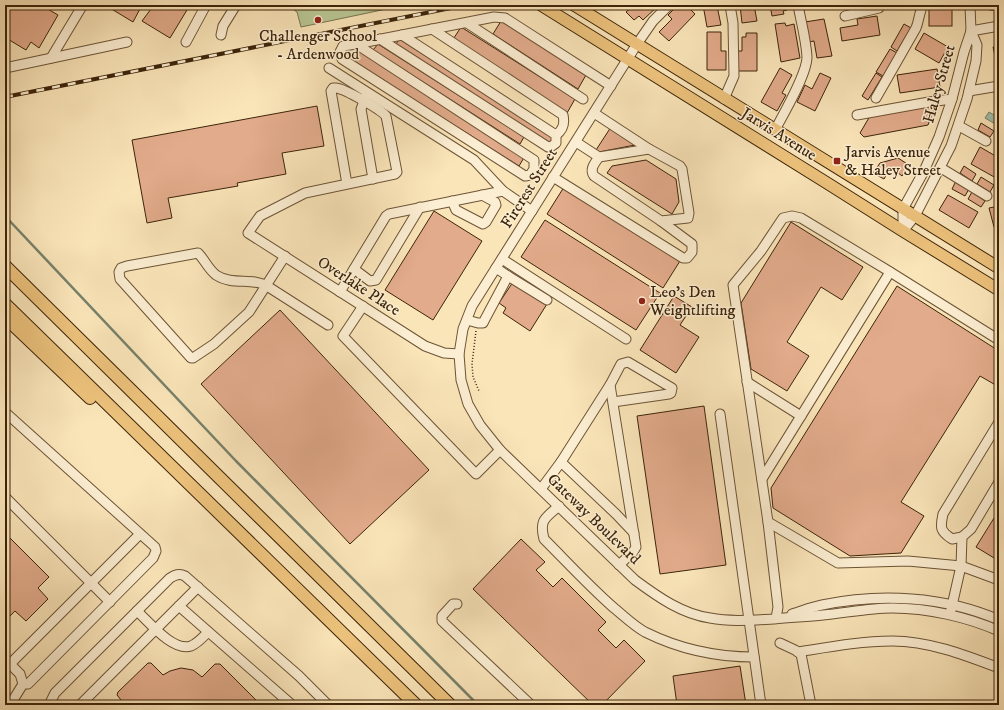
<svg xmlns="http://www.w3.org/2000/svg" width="1004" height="710" viewBox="0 0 1004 710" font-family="'IM FELL DW Pica',serif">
  <rect width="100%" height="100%" fill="#fae5b9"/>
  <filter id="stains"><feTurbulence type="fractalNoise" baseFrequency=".005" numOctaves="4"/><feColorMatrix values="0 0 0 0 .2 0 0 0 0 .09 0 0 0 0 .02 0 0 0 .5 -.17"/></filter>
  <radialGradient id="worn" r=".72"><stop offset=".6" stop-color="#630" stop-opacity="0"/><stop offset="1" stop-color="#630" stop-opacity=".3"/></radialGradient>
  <path fill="#b8c694" stroke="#7a754f" d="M287 5H396V7L301 27 297 12Z"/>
  <path fill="#9fbfac" stroke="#77816b" d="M989 112 999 118 997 125 985 118Z"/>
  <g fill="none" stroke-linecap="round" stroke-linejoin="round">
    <path stroke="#77816b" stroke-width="2.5" d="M5 216 236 461 478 705"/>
  </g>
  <g fill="#e2ab8b" stroke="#3c240a">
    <path d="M5 5H41L58 15 39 48 31 42 26 50 6 38 5 39Z"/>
    <path d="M105 5H142L133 22Z"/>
    <path d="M154 5H190L170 38 142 21Z"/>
    <path d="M634 5H659L643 20 639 16 634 20 626 12Z"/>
    <path d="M678 5H686L695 14 669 41 659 32 672 19 668 15Z"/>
    <path d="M703 5H721L717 6 721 25 707 27Z"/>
    <path d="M734 5H754L757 21 742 23 740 5 735 6Z"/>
    <path d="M770 5H786L787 10 783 11 784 14 772 16Z"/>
    <path d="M802 5H821V8L811 9V6L802 8Z"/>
    <path d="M833 5H847L834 7Z"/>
    <rect x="990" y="5" width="9" height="5"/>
    <rect x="929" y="7" width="23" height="19"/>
    <path d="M877 16 880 35 842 41 840 28 858 25 857 19Z"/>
    <path d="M824 19 832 56 817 58 814 41 809 42 805 22Z"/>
    <path d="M501 21 586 75 578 89 493 34Z"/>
    <path d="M785 23 786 26 794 24 800 58 781 62 775 24Z"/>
    <path d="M904 24 911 28 897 51 891 47Z"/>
    <path d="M461 27 575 99 567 113 452 41Z"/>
    <path d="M707 32H721V51H726V70H707Z"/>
    <path d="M746 33H757V71H737V51H742V37H746Z"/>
    <path d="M924 33 948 47 939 63 915 49Z"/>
    <path d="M399 39 554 138 549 145 395 46Z"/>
    <path d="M378 44 524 137 520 144 373 50Z"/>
    <path d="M999 46V65H997L993 47Z"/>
    <path d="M357 48 525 156 519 166 350 59Z"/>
    <path d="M890 49 897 53 883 76 876 72Z"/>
    <path d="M780 68 792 75 782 93 786 95 777 111 761 102Z"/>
    <path d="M937 69 940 87 900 93 897 75Z"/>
    <path d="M820 73 831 78 815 111 797 102 805 85 812 89Z"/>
    <path d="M876 73 882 77 868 100 862 96Z"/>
    <path d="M936 104 928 125 864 137 860 133 870 116Z"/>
    <path d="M317 106 324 146 282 153 286 174 237 183 238 186 168 198 172 218 147 223 132 140Z"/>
    <path d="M981 123 994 131 990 137 978 130Z"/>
    <path d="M611 127 636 143 635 145 599 152 596 150Z"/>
    <path d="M999 138V148L995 145Z"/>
    <path d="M980 147 999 158V173L996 178 971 164Z"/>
    <path d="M898 158 909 165 902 176 897 172 887 174 884 179 873 173 880 163Z"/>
    <path d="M646 160 676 179 679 202 672 214 607 173 612 166Z"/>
    <path d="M964 166 976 174 972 181 960 173Z"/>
    <path d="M981 177 994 185 990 192 977 184Z"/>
    <path d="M956 181 969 189 965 196 952 189Z"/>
    <path d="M564 187 680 261 663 288 547 214Z"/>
    <path d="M972 192 985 201 981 207 968 199Z"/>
    <path d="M948 195 978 212 969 228 939 210Z"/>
    <path d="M999 206V226L994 227 989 208Z"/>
    <path d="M434 211 482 241 433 320 385 290Z"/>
    <path d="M545 220 660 293 636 330 521 257Z"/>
    <path d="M791 222 863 267 842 300 821 287 787 342 809 356 787 391 751 369 741 303Z"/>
    <path d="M513 282 547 304 530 331 503 313 506 308 499 303Z"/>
    <path d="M897 286 999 351V387L980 376 901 502 924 516 901 553 850 556 773 508 771 488Z"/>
    <path d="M674 296 692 307 680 325 699 337 676 373 640 350Z"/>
    <path d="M280 310 429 470 350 544 201 384Z"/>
    <path d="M704 406 726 565 660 574 637 416Z"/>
    <path d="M994 518 999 521V561L976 547Z"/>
    <path d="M5 533 49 577 38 588 48 599 26 621 15 611 5 621Z"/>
    <path d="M521 539 545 562 536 570 553 587 562 578 606 622 598 630 616 648 624 640 645 661 602 705H593L473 589Z"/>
    <path d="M148 663H151L163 675 170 671 181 668 193 670 202 677 215 664H220L257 701 258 704 117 705 121 700 117 695 118 692Z"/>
    <path d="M740 666 746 705H677L673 676Z"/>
  </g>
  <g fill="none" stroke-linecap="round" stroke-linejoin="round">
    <defs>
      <g id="minor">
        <path d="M669 5 653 21 637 44 472 306 463 329 459 354 461 380 468 404 480 425 500 450 635 580C658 597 682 614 710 618 731 622 753 620 774 619 790 617 807 617 823 615 846 613 869 608 892 608 928 608 967 617 999 631"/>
        <path d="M845 16 879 8"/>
        <path d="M467 23 583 99"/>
        <path d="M432 29 563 115C565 124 563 130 556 135"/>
        <path d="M971 31 999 26"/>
        <path d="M221 35 223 26 236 5"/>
        <path d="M380 39 548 147 552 146 556 143V135L402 35"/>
        <path d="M186 42 206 5"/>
        <path d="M356 44 534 160V169L530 175 525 176 342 59 340 52 343 46 356 44 494 17 505 18 611 86"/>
        <path d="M51 58 81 8"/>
        <path d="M5 68 127 42"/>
        <path d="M329 68 474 160 503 191 532 211"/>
        <path d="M969 91 999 86"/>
        <path d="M366 96 361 109 373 179"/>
        <path d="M876 98 916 28C919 21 919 13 923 5"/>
        <path d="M724 99 734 76 733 23 730 5"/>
        <path d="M594 113 649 149"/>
        <path d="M857 115 929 102 952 99"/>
        <path d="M959 126 986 141"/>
        <path d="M775 130C784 113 807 74 807 57 806 39 801 22 798 5"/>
        <path d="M576 142 599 157 649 149 680 166 682 169 689 213 688 218 661 221 594 176C589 169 595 163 599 157"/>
        <path d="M941 168 987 196"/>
        <path d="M553 177 683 258H687L692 252V244L661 221"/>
        <path d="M347 184 331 91 333 88H336C345 89 380 109 386 116L397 172 395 174 305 193 260 216 248 233 425 346 444 353 459 354"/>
        <path d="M452 201 456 210 483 224 486 222 496 205 495 202 482 195"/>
        <path d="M903 231 915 216 951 146 967 99 976 61 977 45 971 31 970 5"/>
        <path d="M903 231V209L924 171 939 137 952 99 964 52 971 31"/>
        <path d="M285 256 249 312 214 344 193 358H191L120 279 119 272 121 268 127 266 198 253C205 260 208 269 216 275 233 286 252 277 267 286L328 325"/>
        <path d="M502 259 626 339"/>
        <path d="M354 269 370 281 376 280 420 207"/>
        <path d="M508 276 547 300"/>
        <path d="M340 292 386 216 389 214 503 191"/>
        <path d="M363 306 343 336 476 474 500 450"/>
        <path d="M467 320 478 323H483L484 321 508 276 496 268"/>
        <path d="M999 340 887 270 801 218 792 216 783 218 761 251 733 285 768 522 838 563 908 561 961 566 999 580"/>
        <path d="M747 382 801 416"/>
        <path d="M610 385 561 462 616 514 634 533"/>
        <path d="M613 402 669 394 671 393 672 388 628 362 621 364 610 385 636 547 633 552 619 565"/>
        <path d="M5 412 155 547 156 551 153 558 28 684H23"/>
        <path d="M720 414 761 705"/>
        <path d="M762 479 890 272"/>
        <path d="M541 489 561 462"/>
        <path d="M5 497 110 602"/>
        <path d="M559 506C545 518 539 520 544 539 567 562 589 586 614 608 624 616 634 626 645 632 681 650 715 657 754 657"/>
        <path d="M768 522 778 607 776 618"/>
        <path d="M962 537 952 539C940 531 940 528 943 514L999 422"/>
        <path d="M457 604H453L442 616V621L531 705"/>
        <path d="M179 606 198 587"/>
        <path d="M951 610 961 566 962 537 971 529 999 482"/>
        <path d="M137 611C149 622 173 652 191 646 198 643 203 637 208 632"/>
        <path d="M792 614C802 611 812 607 822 605 880 593 944 596 999 620"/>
        <path d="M780 643 795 650 801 654 811 705"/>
        <path d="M798 652C829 647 861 641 892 641 929 641 965 655 999 668"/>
        <path d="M5 659 20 674 23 684 10 705"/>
        <path d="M10 664 140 534"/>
        <path d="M50 705V703L55 693 170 578C175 575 179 573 185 576L299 676 328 705"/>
        <path d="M80 705 179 606 292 705"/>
      </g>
      <g id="major">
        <path d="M541 5 827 183 903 231 999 290"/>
        <path d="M574 5 999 268"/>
      </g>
      <g id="highway">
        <path d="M5 266 450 705"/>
        <path d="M5 304 416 705"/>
        <path d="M5 317 90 398"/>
      </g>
    </defs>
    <use href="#minor" stroke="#6c5436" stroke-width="11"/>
    <use href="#major" stroke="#3c240a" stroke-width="13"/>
    <use href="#highway" stroke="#3c240a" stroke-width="14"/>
    <path stroke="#3c240a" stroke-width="1.5" stroke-dasharray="1 2" stroke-linecap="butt" d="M476 331 472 364 473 377 479 391"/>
    <use href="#minor" stroke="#fceed2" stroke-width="9"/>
    <use href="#major" stroke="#edc27c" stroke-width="11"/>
    <use href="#highway" stroke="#edc27c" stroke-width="12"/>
    <defs>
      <path id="rail" d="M5 97 466 5"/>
    </defs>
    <use href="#rail" stroke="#3c240a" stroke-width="4"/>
    <use href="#rail" stroke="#fceed2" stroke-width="2.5" stroke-dasharray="8" stroke-linecap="butt"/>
  </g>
  <g fill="#8f2418" stroke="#fceed2" stroke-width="1.5">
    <circle cx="318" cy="20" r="4"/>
    <rect x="833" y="157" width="8" height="8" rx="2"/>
    <circle cx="642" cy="301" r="4"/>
  </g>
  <g text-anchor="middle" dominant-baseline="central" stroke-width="3" stroke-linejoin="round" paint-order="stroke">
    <g font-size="16" fill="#3c240a" stroke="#fceed2" text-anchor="start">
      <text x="318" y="36" text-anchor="middle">Challenger School<tspan x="318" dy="18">- Ardenwood</tspan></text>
      <text x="845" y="152">Jarvis Avenue<tspan x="845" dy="18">&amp; Haley Street</tspan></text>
      <text x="650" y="292">Leo's Den<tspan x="650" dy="18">Weightlifting</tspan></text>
    </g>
    <g font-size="16" fill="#3c240a" stroke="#fceed2">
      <text transform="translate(939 84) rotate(-74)">Haley Street</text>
      <text transform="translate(779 134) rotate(32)">Jarvis Avenue</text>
      <text transform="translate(529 188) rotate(-58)">Fircrest Street</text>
      <text transform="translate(359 286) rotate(33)">Overlake Place</text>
      <text transform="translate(594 519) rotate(44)">Gateway Boulevard</text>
    </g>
  </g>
  <rect width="1004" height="710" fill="none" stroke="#fae5b9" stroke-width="20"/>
  <rect x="6" y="6" width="992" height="698" fill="none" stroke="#3c240a" stroke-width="2"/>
  <rect x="10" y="10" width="984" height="690" fill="none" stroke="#3c240a"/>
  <rect width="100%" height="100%" filter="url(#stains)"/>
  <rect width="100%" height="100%" fill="url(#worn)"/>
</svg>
